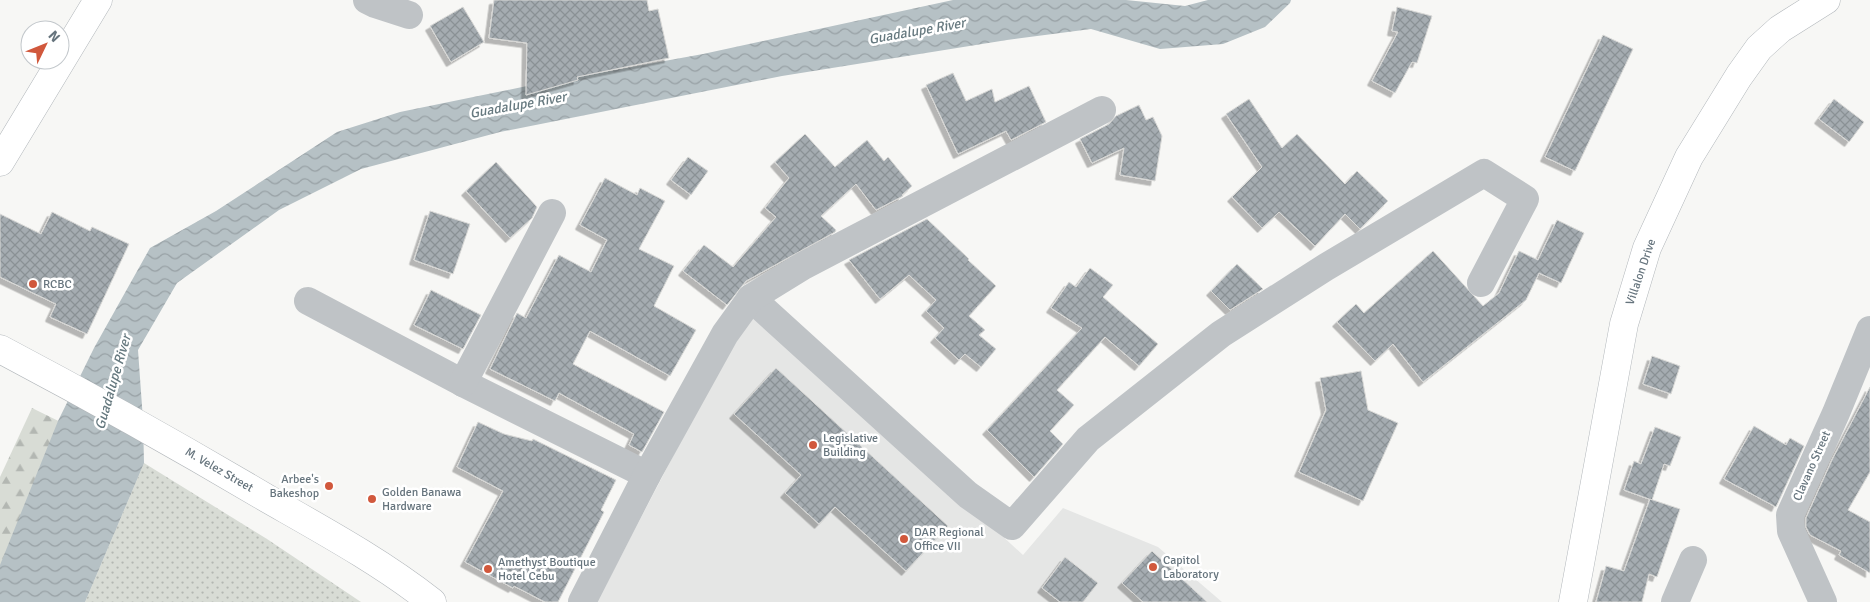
<svg xmlns="http://www.w3.org/2000/svg" width="1870" height="602" viewBox="0 0 1870 602" font-family="Signika,sans-serif">
  <defs>
    <pattern id="green-dots" width="8" height="8" patternUnits="userSpaceOnUse" patternTransform="scale(1.25)"><rect width="8" height="8" fill="#d8dcd5"/><path d="M2 2h.1M6 6h.1" fill="none" stroke="#b3b7b2" stroke-width="1.8" stroke-linecap="round"/></pattern>
    <pattern id="forest-firs" width="22" height="20" patternUnits="userSpaceOnUse" patternTransform="scale(1.25)"><rect width="22" height="20" fill="#d8dcd5"/><path d="M5 1l3.5 6h-7zM16 11l3.5 6h-7z" fill="#b3b7b2"/></pattern>
    <pattern id="water-waves" width="16" height="10" patternUnits="userSpaceOnUse" patternTransform="scale(1.25)"><rect width="16" height="10" fill="#b6c1c5"/><path d="M0 5q4-4 8 0t8 0" fill="none" stroke="#98a1a5"/></pattern>
    <pattern id="building-cross-hatch" width="8" height="8" patternUnits="userSpaceOnUse" patternTransform="scale(1.25)"><rect width="8" height="8" fill="#a5acb1"/><path d="M0 0l8 8M0 8l8-8" fill="none" stroke="#8a9195"/></pattern>
    <filter id="shadow"><feDropShadow dx="-4.5" dy="4.5" stdDeviation="0" flood-color="#0004"/></filter>
  </defs>
  <rect width="100%" height="100%" fill="#f7f7f5"/>
  <path fill="#e5e6e5" d="M752 305 1023 555 1063 508 1158 547 1222 602H597Z"/>
  <path fill="url(#green-dots)" d="M144 463 267 539 361 602H85Z"/>
  <path fill="url(#forest-firs)" d="M32 408 144 463 85 602H0V477Z"/>
  <path fill="url(#water-waves)" d="M953 0H1126L1185 6 1208 0H1291L1290 3 1265 27 1223 44 1160 49 1091 29 1007 40 782 76 500 132 361 169 279 210 177 283 138 350 143 420 144 463 85 602H0V565L58 421 94 348 150 248 216 211 337 132 400 112 527 86 703 54Z"/>
  <g fill="url(#building-cross-hatch)" stroke="#d9d9d7" filter="url(#shadow)">
    <path d="M494 0H647L649 11 658 9 669 58 577 77 578 80 526 95 527 43 489 38Z"/>
    <path d="M463 7 484 42 451 62 430 26Z"/>
    <path d="M1397 7 1432 16 1417 63 1412 62 1395 93 1372 81 1398 32 1392 31Z"/>
    <path d="M1603 35 1633 49 1575 171 1545 157Z"/>
    <path d="M953 73 966 101 992 89 995 102 1029 86 1046 122 1011 140 1006 131 958 154 926 85Z"/>
    <path d="M1249 99 1282 148 1297 134 1345 184 1357 171 1388 201 1360 229 1345 214 1315 246 1279 212 1262 228 1232 197 1262 167 1226 114Z"/>
    <path d="M1834 99 1864 122 1849 142 1819 119Z"/>
    <path d="M1139 105 1146 120 1153 117 1162 136 1155 181 1120 175 1124 148 1092 163 1080 139 1109 124 1116 116Z"/>
    <path d="M805 134 835 167 867 140 884 161 888 157 912 186 902 195 903 196 876 210 856 184 821 216 836 230 835 232 746 281 727 305 683 271 704 245 733 267 776 217 765 208 789 178 775 162Z"/>
    <path d="M688 157 708 171 691 195 671 180Z"/>
    <path d="M496 162 537 207 532 218 510 238 466 191Z"/>
    <path d="M605 178 637 195 640 188 665 201 639 249 674 266 654 306 696 330 670 376 590 331 573 364 664 412 642 452 629 445 634 434 559 393 555 401 490 369 517 313 526 318 559 255 591 272 607 240 580 225Z"/>
    <path d="M430 211 470 224 453 274 414 260Z"/>
    <path d="M52 212 90 231 92 227 129 244 87 334 50 317 56 304 0 277V214L41 234Z"/>
    <path d="M927 219 969 259 968 260 996 286 969 316 985 330 979 335 996 349 981 367 965 354 959 360 935 338 944 328 926 311 936 300 909 275 880 299 849 260Z"/>
    <path d="M1557 220 1584 233 1561 283 1539 273 1526 300 1423 382 1393 344 1375 361 1337 322 1356 304 1364 313 1433 251 1483 306 1499 293 1519 251 1538 260Z"/>
    <path d="M1237 264 1263 289 1230 310 1211 291Z"/>
    <path d="M1090 268 1113 285 1103 297 1158 344 1139 366 1105 337 1057 390 1074 405 1050 431 1063 444 1034 477 987 430 1082 328 1051 308 1069 282 1076 287Z"/>
    <path d="M431 290 481 315 463 349 414 325Z"/>
    <path d="M1652 356 1680 366 1671 394 1643 384Z"/>
    <path d="M776 368 948 526 906 571 835 507 819 524 785 493 801 475 734 414Z"/>
    <path d="M1361 371 1368 410 1398 423 1363 501 1299 472 1326 410 1320 378Z"/>
    <path d="M1870 387V472L1848 510 1870 522V573L1839 555 1841 551 1810 535 1806 527V518L1832 460Z"/>
    <path d="M478 422 504 434 532 441 533 439 616 480 601 510 604 512 558 602H545L514 586 513 588 465 562 503 491 457 467Z"/>
    <path d="M1754 426 1786 445 1790 438 1804 446 1776 507 1724 479Z"/>
    <path d="M1655 427 1681 437 1670 466 1664 464 1652 500 1624 490 1634 461 1641 464Z"/>
    <path d="M1650 499 1680 509 1657 577 1649 574 1642 602H1596L1606 566 1624 571Z"/>
    <path d="M1152 551 1207 602H1143L1122 583Z"/>
    <path d="M1065 557 1098 583 1083 602H1060L1042 588Z"/>
  </g>
  <g fill="none" stroke-linecap="round" stroke-linejoin="round">
    <defs>
      <g id="secondary">
        <path d="M0 162 98 0"/>
        <path d="M0 349C91 397 180 447 268 499 324 531 381 562 432 602"/>
        <path d="M1573 602 1624 324 1647 248 1689 157 1739 76 1759 48 1780 29 1826 0"/>
      </g>
    </defs>
    <use href="#secondary" stroke="#b2b7bb" stroke-width="29"/>
    <g stroke="#bfc3c6" stroke-width="28">
      <path d="M367 0 375 4 409 15"/>
      <path d="M751 298 968 495 1012 526 1088 439 1221 334 1326 267 1484 173 1525 199 1481 283"/>
      <path d="M308 301 463 383 647 475"/>
      <path d="M463 383 552 213"/>
      <path d="M582 602 647 475 725 334 751 298 803 266 1102 110"/>
      <path d="M1675 602 1693 560"/>
      <path d="M1823 602 1791 531 1790 515 1836 413 1870 330"/>
    </g>
    <use href="#secondary" stroke="#fff" stroke-width="28"/>
  </g>
  <g fill="#d1583c" stroke="#fff" stroke-width="2">
    <circle cx="33" cy="284" r="5"/>
    <circle cx="813" cy="445" r="5"/>
    <circle cx="329" cy="486" r="5"/>
    <circle cx="372" cy="499" r="5"/>
    <circle cx="904" cy="539" r="5"/>
    <circle cx="1153" cy="567" r="5"/>
    <circle cx="488" cy="569" r="5"/>
  </g>
  <g text-anchor="middle" dominant-baseline="central" stroke-width="5" stroke-linejoin="round" paint-order="stroke">
    <g font-size="12" fill="#66747d" stroke="#fff">
      <text transform="translate(1641 272) rotate(-71)">Villalon Drive</text>
      <text transform="translate(1812 466) rotate(-66)">Clavano Street</text>
      <text transform="translate(219 470) rotate(30)">M. Velez Street</text>
    </g>
    <g font-size="12" fill="#66747d" stroke="#fff" text-anchor="start">
      <text x="43" y="284">RCBC</text>
      <text x="823" y="438">Legislative<tspan x="823" dy="14">Building</tspan></text>
      <text x="319" y="479" text-anchor="end">Arbee's<tspan x="319" dy="14">Bakeshop</tspan></text>
      <text x="382" y="492">Golden Banawa<tspan x="382" dy="14">Hardware</tspan></text>
      <text x="914" y="532">DAR Regional<tspan x="914" dy="14">Office VII</tspan></text>
      <text x="1163" y="560">Capitol<tspan x="1163" dy="14">Laboratory</tspan></text>
      <text x="498" y="562">Amethyst Boutique<tspan x="498" dy="14">Hotel Cebu</tspan></text>
    </g>
    <g font-size="14" font-style="italic" fill="#66797f" stroke="#fff">
      <text transform="translate(917 31) rotate(-10)">Guadalupe River</text>
      <text transform="translate(518 105) rotate(-10)">Guadalupe River</text>
      <text transform="translate(113 382) rotate(-74)">Guadalupe River</text>
    </g>
  </g>
  <g transform="translate(45 45) rotate(47)"><circle r="24" fill="#ffffff" stroke="#c2c7cb"/>
  <path d="M0-4L9 19L0 12L-9 19Z" fill="#d1583c"/>
  <text y="-8" font-size="14" font-weight="bold" text-anchor="middle" fill="#66747d">N</text>
  </g>
</svg>
